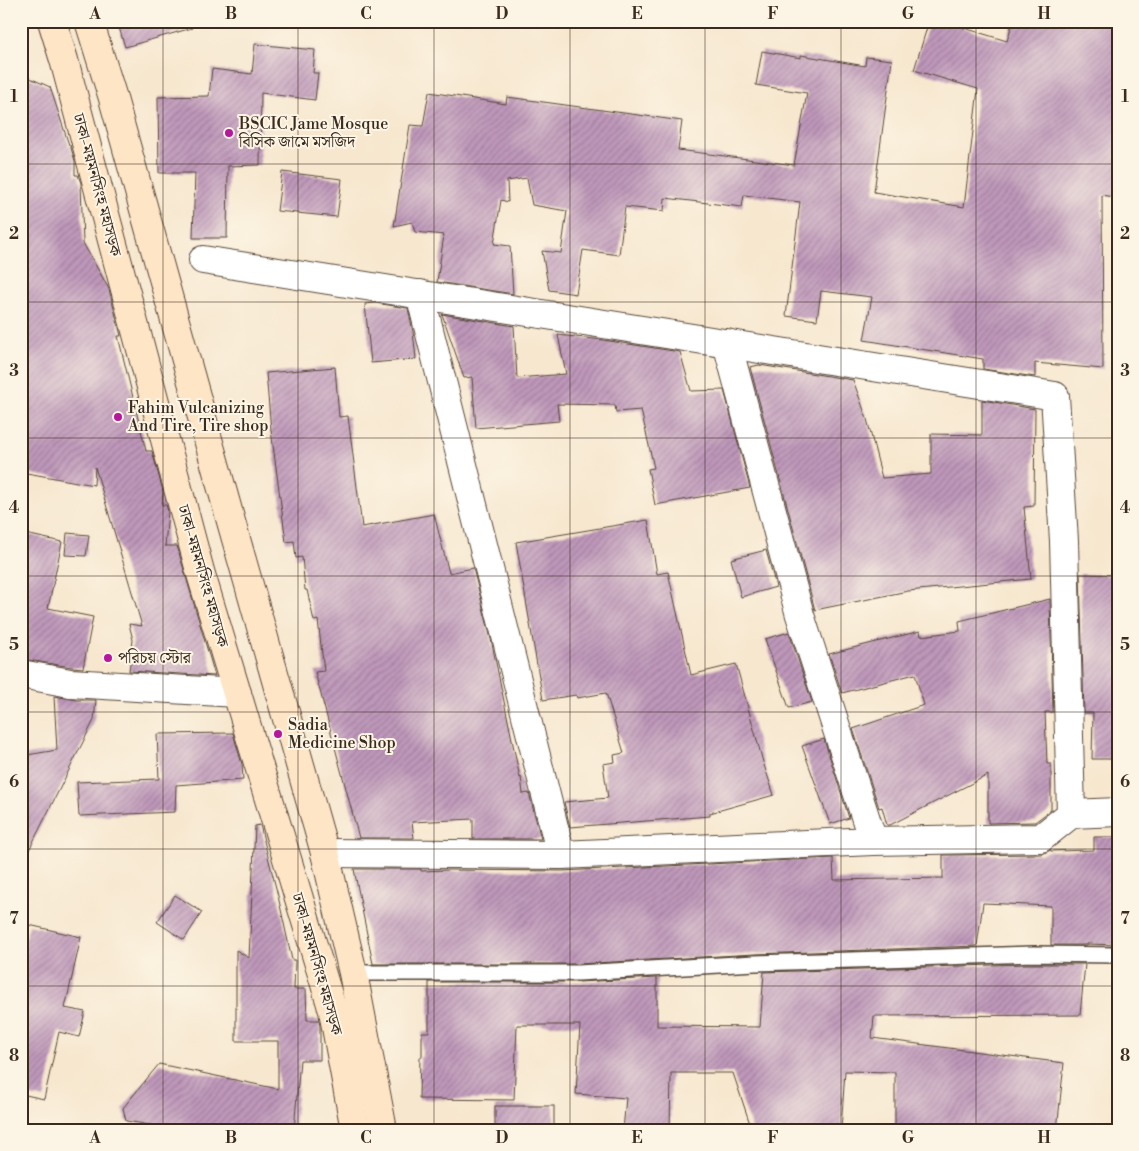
<svg xmlns="http://www.w3.org/2000/svg" width="1139" height="1151" viewBox="0 0 1139 1151" font-family="'Libre Bodoni','Noto Serif Bengali',serif">
  <defs>
    <pattern id="building-hatch" width="6" height="6" patternUnits="userSpaceOnUse" patternTransform="scale(1.25)"><rect width="6" height="6" fill="#bf98bb"/><path d="M-1 1l2-2M0 6l6-6M5 7l2-2" fill="none" stroke="#9c7c97"/></pattern>
  </defs>
  <rect width="100%" height="100%" fill="#fcf5e5"/>
  <filter id="ink" filterUnits="userSpaceOnUse"><feTurbulence type="fractalNoise" baseFrequency=".02" numOctaves="2"/><feDisplacementMap in="SourceGraphic" scale="10" xChannelSelector="R" yChannelSelector="G"/><feConvolveMatrix kernelMatrix="1 2 1 2 8 2 1 2 1" color-interpolation-filters="sRGB"/></filter>
  <filter id="wash" filterUnits="userSpaceOnUse"><feTurbulence type="fractalNoise" baseFrequency=".0096" numOctaves="4" result="noise"/><feDisplacementMap in="SourceGraphic" scale="20" xChannelSelector="R" yChannelSelector="G"/><feGaussianBlur stdDeviation="1.12" result="paint"/><feColorMatrix in="noise" values="0 0 0 0 0 0 0 0 0 0 0 0 0 0 0 0 0 1.4 0 .05"/><feComposite in="paint" operator="in"/></filter>
  <g filter="url(#wash)">
    <rect width="100%" height="100%" fill="#f7e7cf"/>
    <g id="blocks">
      <g fill="url(#building-hatch)">
        <path d="M117 21H191L192 28 125 47Z"/>
        <path d="M929 21H941L1007 41 1013 21H1118V198L1102 195 1103 369 1035 363V377L983 369V359L864 340 872 297 821 291 817 320 786 316 800 202 744 195 742 207 665 198 664 211 625 207 619 255 583 250 576 294 549 290 542 251 561 253 567 211 532 205 527 178 507 181 508 202 501 200 494 244 510 246 513 294 437 282 444 235 415 232 412 222 394 226 410 125 423 126 429 92 506 104 507 97 682 121 678 150 794 165 807 93 756 85 762 51 801 58V55L865 66 866 57 892 60 874 192 964 207 978 89 914 70Z"/>
        <path d="M255 44 315 50 313 73H318L315 100 261 93 260 165 228 166 227 238H193L195 173H159L158 97 209 96 212 69 252 74Z"/>
        <path d="M21 74 50 87 69 145H70L75 161V175H78L81 183 83 243 109 289 121 336H118L146 451H152L163 491 162 505H166L168 511 165 546H177L215 676 129 671 133 640 129 624 142 626 95 467 94 485 21 472V293H24L21 255Z"/>
        <path d="M282 172 342 179 337 217 277 211Z"/>
        <path d="M375 303 408 308 413 332 416 359 371 363 365 304Z"/>
        <path d="M442 314 514 326 517 378 566 374 558 335 603 340 680 352 691 391 724 390 750 488 655 505 648 469 654 468 641 410 616 412 615 405 557 404 559 421 476 428 472 377 464 378Z"/>
        <path d="M759 365 853 380 867 419 882 478 931 474V434L982 435V400L1035 409 1034 506 1024 507 1031 579 908 591 815 610 750 367Z"/>
        <path d="M335 367 339 417 348 416 362 527 434 514 449 573 473 568 491 639 520 778 521 777 523 794 529 793 541 839H473V819L412 822 414 838H359L315 672 324 671 318 620 314 621 307 590H305L302 557 296 558 294 541 286 542 271 430 266 373Z"/>
        <path d="M648 520 657 574 668 572 691 675 736 664 763 762 774 795 710 813V816L570 827 564 802 608 798 603 764 615 762 614 755 624 753 606 693 577 698 576 695 543 700 516 542Z"/>
        <path d="M21 533 62 542 48 608 93 617 83 668 72 667 21 659Z"/>
        <path d="M67 533 89 535 86 556 65 555Z"/>
        <path d="M766 550 776 587 741 597 731 559Z"/>
        <path d="M1080 574 1118 575V759H1092L1093 713H1084Z"/>
        <path d="M1050 599 1053 712H1045L1047 764H1051V810L1035 822 988 823V775L890 825H887L882 807 879 808 853 729 924 705 915 674 842 693 829 654 920 631 921 636 960 631 959 621Z"/>
        <path d="M789 632 812 702 789 708 765 639Z"/>
        <path d="M54 696 77 700H96L94 720 21 866V756L57 750Z"/>
        <path d="M233 733 242 764 243 780 176 785 175 812 79 816 77 782 159 779 157 734Z"/>
        <path d="M824 739 849 818 830 824 802 746Z"/>
        <path d="M260 825 278 896 292 960H295L294 989H306L307 1020H319L320 1026V1060H300L294 1130H181L126 1121 123 1108 159 1064 278 1089V1041H236V950L249 958 255 826Z"/>
        <path d="M1094 837H1118V945L1087 944V945H1051V906L983 903 977 946 755 954 578 964H373L354 869H421V871L448 870 562 871 833 858 834 880 943 878V855L1041 854 1051 850V851L1094 850Z"/>
        <path d="M175 895 202 912 184 940 157 922Z"/>
        <path d="M29 925 81 937 65 1008 85 1012 79 1037 59 1032 44 1099 21 1094V959Z"/>
        <path d="M1026 964H1085L1080 1015 874 1016 872 1038 1064 1063 1057 1130H895V1072L845 1071 841 1130H752L733 1073H671L670 1130H623L626 1098 576 1094 580 1025H517L514 1100 419 1099 420 1057H422V1032H429V982H578L657 978V1026L760 1027 764 972Z"/>
        <rect x="495" y="1106" width="59" height="21"/>
      </g>
    </g>
  </g>
  <g filter="url(#ink)">
    <use href="#blocks" fill-opacity="0" stroke="#574639" stroke-width="1"/>
    <g fill="none" stroke-linecap="round" stroke-linejoin="round">
      <defs>
        <path id="service" d="M353 973H578L755 963 883 959 1033 954 1118 955"/>
        <g id="minor">
          <path d="M203 260 1055 396 1064 541 1071 814"/>
          <path d="M420 294 561 855"/>
          <path d="M727 343 800 615 873 841"/>
          <path d="M21 674 70 683 237 693"/>
          <path d="M325 853 561 855 873 841 1041 838 1071 814 1118 812"/>
        </g>
        <g id="secondary">
          <path d="M52 21 64 60 200 571 333 1011 355 1130"/>
          <path d="M89 21 112 95 232 525 325 853 353 973 383 1130"/>
        </g>
      </defs>
      <use href="#service" stroke="#574639" stroke-width="18"/>
      <use href="#minor" stroke="#574639" stroke-width="30"/>
      <use href="#secondary" stroke="#574639" stroke-width="30"/>
      <use href="#service" stroke="#fff" stroke-width="15"/>
      <use href="#minor" stroke="#fff" stroke-width="28"/>
      <use href="#secondary" stroke="#fee5c5" stroke-width="28"/>
    </g>
  </g>
  <path fill="none" stroke="#3b2a1e" stroke-width="1" stroke-opacity="0.55" d="M163 21V1130M298 21V1130M434 21V1130M570 21V1130M705 21V1130M841 21V1130M976 21V1130M21 164H1118M21 302H1118M21 438H1118M21 576H1118M21 712H1118M21 849H1118M21 986H1118"/>
  <g fill="#b5179e" stroke="#fcf5e5" stroke-width="2">
    <circle cx="229" cy="133" r="5"/>
    <circle cx="118" cy="417" r="5"/>
    <circle cx="108" cy="658" r="5"/>
    <circle cx="278" cy="734" r="5"/>
  </g>
  <g text-anchor="middle" dominant-baseline="central" stroke-width="4" stroke-linejoin="round" paint-order="stroke">
    <g font-size="16" fill="#3b2a1e" stroke="#fcf5e5" text-anchor="start">
      <text x="239" y="124">BSCIC Jame Mosque<tspan x="239" dy="18">বিসিক জামে মসজিদ</tspan></text>
      <text x="128" y="408">Fahim Vulcanizing<tspan x="128" dy="18">And Tire, Tire shop</tspan></text>
      <text x="118" y="658">পরিচয় স্টোর</text>
      <text x="288" y="725">Sadia<tspan x="288" dy="18">Medicine Shop</tspan></text>
    </g>
    <g font-size="16" fill="#3b2a1e" stroke="#fcf5e5">
      <text transform="translate(97 185) rotate(75)">ঢাকা-ময়মনসিংহ মহাসড়ক</text>
      <text transform="translate(203 576) rotate(74)">ঢাকা-ময়মনসিংহ মহাসড়ক</text>
      <text transform="translate(317 964) rotate(74)">ঢাকা-ময়মনসিংহ মহাসড়ক</text>
    </g>
  </g>
  <rect width="1139" height="1151" fill="none" stroke="#fcf5e5" stroke-width="55"/>
  <rect x="28" y="28" width="1084" height="1096" fill="none" stroke="#3b2a1e" stroke-width="2"/>
  <g font-size="16" text-anchor="middle" font-weight="bold" fill="#3b2a1e">
    <text x="95" y="19">A</text>
    <text x="231" y="19">B</text>
    <text x="366" y="19">C</text>
    <text x="502" y="19">D</text>
    <text x="637" y="19">E</text>
    <text x="773" y="19">F</text>
    <text x="908" y="19">G</text>
    <text x="1044" y="19">H</text>
    <text x="14" y="102">1</text>
    <text x="1125" y="102">1</text>
    <text x="14" y="239">2</text>
    <text x="1125" y="239">2</text>
    <text x="14" y="376">3</text>
    <text x="1125" y="376">3</text>
    <text x="14" y="513">4</text>
    <text x="1125" y="513">4</text>
    <text x="14" y="650">5</text>
    <text x="1125" y="650">5</text>
    <text x="14" y="787">6</text>
    <text x="1125" y="787">6</text>
    <text x="14" y="924">7</text>
    <text x="1125" y="924">7</text>
    <text x="14" y="1061">8</text>
    <text x="1125" y="1061">8</text>
    <text x="95" y="1143">A</text>
    <text x="231" y="1143">B</text>
    <text x="366" y="1143">C</text>
    <text x="502" y="1143">D</text>
    <text x="637" y="1143">E</text>
    <text x="773" y="1143">F</text>
    <text x="908" y="1143">G</text>
    <text x="1044" y="1143">H</text>
  </g>
</svg>
